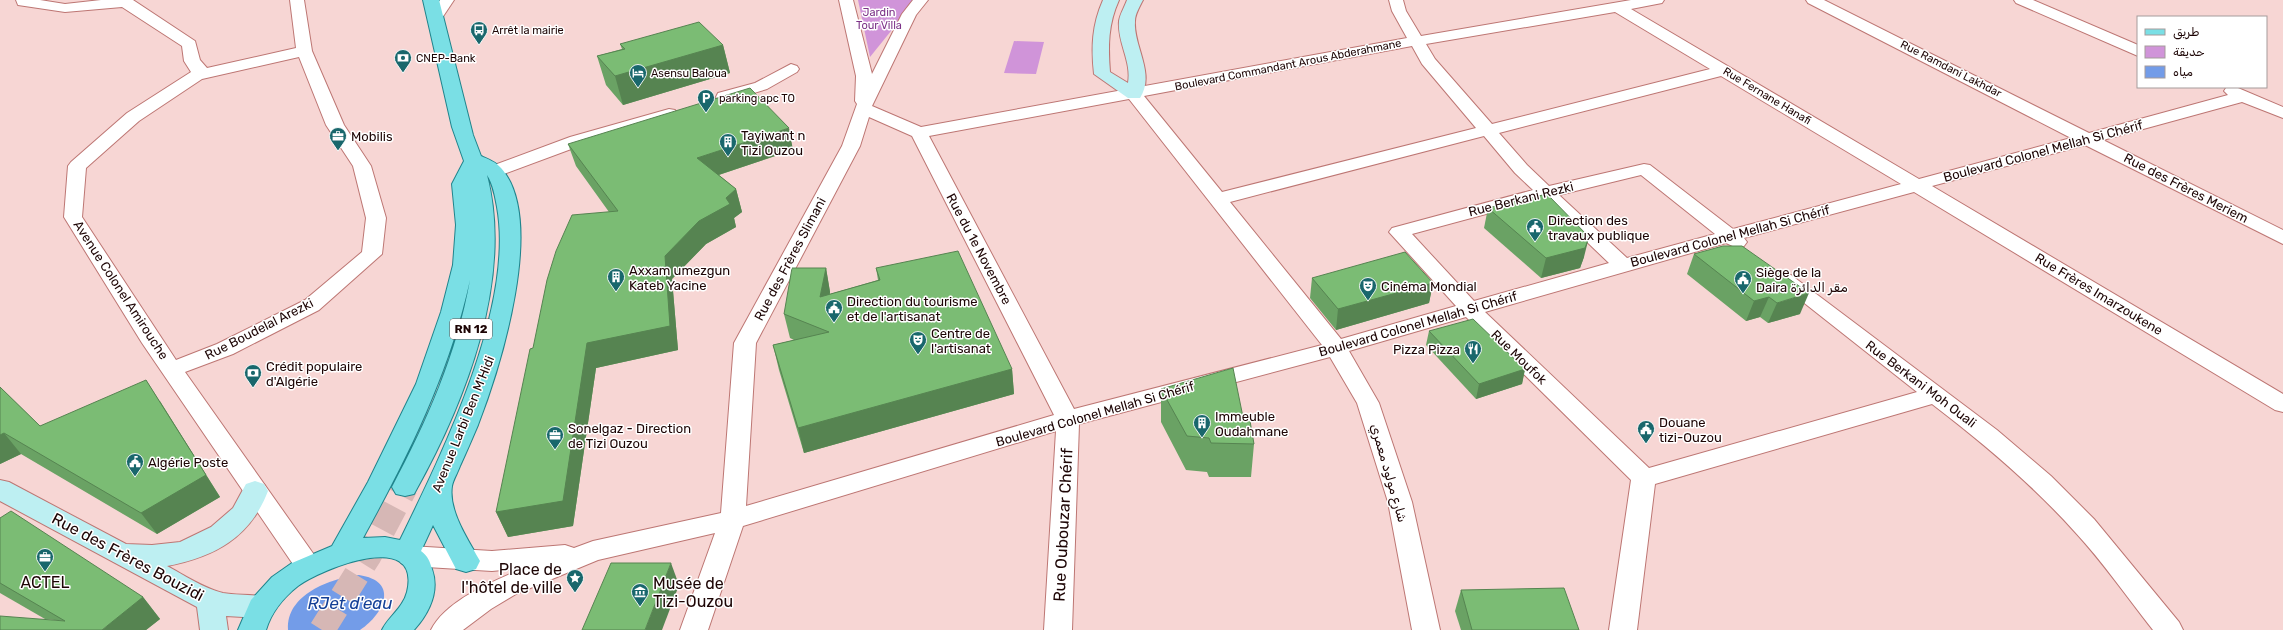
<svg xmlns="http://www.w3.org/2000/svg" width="2283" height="630" viewBox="0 0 2283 630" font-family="Rubik,'Noto Naskh Arabic',sans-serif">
  <rect width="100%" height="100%" fill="#f7d6d4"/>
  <g fill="#d094d9">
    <path d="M858 0H916L870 57Z"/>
    <path d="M1014 41 1044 42 1036 74 1004 73Z"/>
  </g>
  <path fill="#739ce8" d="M359 575C399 581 385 613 360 630H288C285 595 331 578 359 575Z"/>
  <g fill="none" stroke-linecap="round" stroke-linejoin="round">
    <path stroke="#d6b7b5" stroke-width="26" stroke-dasharray="26 13" stroke-linecap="butt" d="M322 630 369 555 405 487"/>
    <defs>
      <g id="minor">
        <path d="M16 0H40L65 4 101 0H133L195 41 200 60 207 68 296 48 290 0H304L312 51 344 125 371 166 386 218 382 254 319 310 233 354 185 372 317 559 321 566 317 573 308 576 299 573 142 343 64 217 68 166 71 162 127 113 191 72 184 61 182 46 122 7 65 12 18 5ZM299 57 326 125 353 166 366 218 362 252 305 300 217 344 176 360 82 217 86 168 139 121 202 79Z"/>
        <path d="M440 0H454L440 21H430L428 18Z"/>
        <path d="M839 0H853L872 74 902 14 913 0H928L916 15 872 106 921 127 1407 38 1392 11 1389 0H1403L1406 11 1421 36 1631 0H1664L1662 3 1631 9 1919 179 2071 138 1808 3 1806 0H1824L2089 133 2228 95 2224 91 2226 88H2238L2283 107V118L2242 102 2103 140 2283 230V244L2085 145 1932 186 2283 394V412L2275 410 1914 192 1744 238 1747 242 1744 246 1737 248 1726 243 1485 312 1649 468 1917 392 1774 279 1777 275 1784 273 1791 275 1997 430 2051 476 2094 519 2179 622 2183 630H2153C2127 597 2103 562 2075 532 2032 484 1983 443 1932 404L1655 484 1637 630H1609L1631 480 1466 317 1349 351 1379 403 1412 502 1440 630H1412L1388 502 1357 403 1330 357 1079 424 1072 630H1044L1056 431 743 526 708 630H680L715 533 598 560 516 594 491 609 463 630H431C446 600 494 581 524 568L492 571 410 566 401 563 397 556 401 549 410 546 492 551 565 545 574 548 593 541 721 513 734 343 842 146 857 104 855 101 856 76ZM1615 12 1710 69 1492 124 1435 59 1426 44ZM1412 46 1422 64 1476 128 1222 192 1144 96ZM1721 76 1901 184 1733 229 1650 165 1644 164 1549 186 1527 165 1499 133ZM1129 99 1322 345 1074 409 929 136ZM869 117 912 136 1054 415 746 506 756 343 860 146ZM1484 136 1515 173 1533 190 1392 228 1389 232 1456 306 1341 339 1230 202ZM1641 175 1715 234 1627 258 1559 195ZM1542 199 1609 263 1474 301 1412 234Z"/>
        <path d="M2014 0H2033L2138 45V56L2016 3Z"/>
        <path d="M791 64 797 66 799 69 797 72 767 89 724 102 718 101 716 97 718 93 755 83Z"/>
        <path d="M669 109 675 110 677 114 675 118 582 145 501 175H489L486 171 489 167 570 137Z"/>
      </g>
      <g id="secondary">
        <path d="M1103 0H1119C1108 24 1108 46 1110 72L1128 83C1132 62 1117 42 1119 21 1120 14 1125 6 1127 0H1143C1140 6 1135 14 1135 21 1133 46 1156 74 1140 98H1128L1094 74C1091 47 1092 25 1103 0Z"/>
        <path d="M0 480 9 482 126 544 152 545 180 542 211 527 233 508 246 484 255 481 264 484 268 491C250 538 214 557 167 566 184 575 203 588 223 593 239 596 256 593 272 599L276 607 272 615 262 618 226 616 228 630H200L197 607 0 501Z"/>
      </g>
      <path id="primary" d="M423 0H439L473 135 481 156C488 159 496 162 501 168 547 220 500 368 478 425 472 439 466 453 460 466 458 472 453 480 452 486 448 511 469 541 480 561L476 569 466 572 456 569 433 525 421 551C428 556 430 562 432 569 440 592 429 613 414 630H382C388 617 403 608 407 592 422 528 321 569 298 586 284 597 271 613 266 630H238L251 600 272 577 292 563 332 546 368 482 416 384 441 312 453 265 456 225 452 184 464 161 452 127ZM487 175C493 184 495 196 497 207 515 306 443 452 400 540L385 537 363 538C409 454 449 374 470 280 457 354 427 421 392 487L396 494 405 496 414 494C465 403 514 280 487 175Z"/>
    </defs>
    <use href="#minor" stroke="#bd7673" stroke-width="2"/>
    <use href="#secondary" stroke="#bd7673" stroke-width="2"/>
    <use href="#primary" stroke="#20848c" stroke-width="2"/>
    <use href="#minor" fill="#fff" fill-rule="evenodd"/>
    <use href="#secondary" fill="#bdeff2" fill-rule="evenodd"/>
    <use href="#primary" fill="#7adfe5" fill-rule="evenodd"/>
  </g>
  <g fill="#6aa264">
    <path d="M620 44 723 45 730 73 623 105 606 85 597 56 622 49Z"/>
    <path d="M568 144 793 150 719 175 736 189 742 212 734 218 736 227 706 244 672 279 678 350 596 368 573 526 508 537 496 512 609 212 576 166Z"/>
    <path d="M1488 208 1584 257 1580 268 1541 278 1484 228Z"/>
    <path d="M1694 254 1800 314 1768 323 1760 317 1746 321 1687 274Z"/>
    <path d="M826 268 830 292V294L878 280 876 268 1012 369 1014 394 804 453 779 370 773 345 794 340 790 338 784 314Z"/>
    <path d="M1312 278 1433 283 1429 303 1336 330 1310 298Z"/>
    <path d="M1429 331 1525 369 1522 384 1476 399 1426 345Z"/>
    <path d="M0 387 40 426 160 401 220 497 157 534 21 454 0 464Z"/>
    <path d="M1161 389 1243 417 1254 444 1251 477H1209L1207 472 1186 470 1161 422Z"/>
    <path d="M0 518 143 597 160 619 146 630 45 619 0 593Z"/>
    <path d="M1461 590 1579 630H1461L1455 611Z"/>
  </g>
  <g fill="#568451">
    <path d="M723 45 730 73 623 105 615 76Z"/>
    <path d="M789 128 793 150 703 180 697 158Z"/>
    <path d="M736 189 742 212 734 218 736 227 706 244 672 279 678 350 596 368 573 526 508 537 496 512 587 343 665 256 699 221Z"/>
    <path d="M1589 237 1584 257 1580 268 1541 278 1546 258Z"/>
    <path d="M826 268 830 292 825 321 820 297Z"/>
    <path d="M1433 283 1429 303 1336 330 1338 309Z"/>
    <path d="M1809 293 1800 314 1768 323 1777 303Z"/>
    <path d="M1769 297 1760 317 1746 321 1754 301Z"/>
    <path d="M1012 369 1014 394 804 453 798 428Z"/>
    <path d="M1525 369 1522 384 1476 399 1479 384Z"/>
    <path d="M146 380 220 497 157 534 141 513Z"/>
    <path d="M4 433 21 454 0 464V435Z"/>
    <path d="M671 563 679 585 662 630H645Z"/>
    <path d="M143 597 160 619 146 630H102Z"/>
  </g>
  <g fill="#7bbc74" stroke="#568451">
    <path d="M699 22 723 45 615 76 597 56 625 49 620 44Z"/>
    <path d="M750 88 789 128 697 158 736 189 726 198 730 204 699 221 665 256 670 326 587 343 563 501 496 512 530 349 533 348 547 280 556 251 572 215 618 211 568 144Z"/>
    <path d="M1547 194 1589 237 1585 248 1546 258 1488 208Z"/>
    <path d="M1723 246H1742L1809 293 1777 303 1769 297 1754 301 1694 254Z"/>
    <path d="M958 251 1012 369 798 428 773 345 829 332 784 314 792 268H826L820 297 880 280 876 268Z"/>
    <path d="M1405 252 1433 283 1338 309 1312 278Z"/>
    <path d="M1473 319 1525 369 1479 384 1429 331Z"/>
    <path d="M1233 368 1243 417 1249 415 1254 444 1211 443 1209 438 1187 436 1161 389Z"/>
    <path d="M146 380 206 475 141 513 4 433 0 435V387L40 426Z"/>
    <path d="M11 511 143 597 102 630H0V616L65 621 0 583V518Z"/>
    <path d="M611 563H671L645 630H582Z"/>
    <path d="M1564 588 1579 630H1472L1461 590Z"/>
  </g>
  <defs>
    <symbol id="bus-pin" viewBox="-11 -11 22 30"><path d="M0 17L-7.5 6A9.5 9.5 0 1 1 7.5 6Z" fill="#19676c" stroke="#fff"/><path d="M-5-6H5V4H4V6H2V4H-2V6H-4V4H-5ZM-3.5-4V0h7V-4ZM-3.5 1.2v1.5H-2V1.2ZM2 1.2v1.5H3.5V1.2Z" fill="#fff"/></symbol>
    <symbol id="bank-pin" viewBox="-11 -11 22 30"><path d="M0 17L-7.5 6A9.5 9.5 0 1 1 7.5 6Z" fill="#19676c" stroke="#fff"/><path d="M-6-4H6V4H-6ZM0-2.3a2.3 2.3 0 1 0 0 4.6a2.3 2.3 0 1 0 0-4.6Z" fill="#fff"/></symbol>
    <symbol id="hotel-pin" viewBox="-11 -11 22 30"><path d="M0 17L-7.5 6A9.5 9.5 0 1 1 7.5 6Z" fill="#19676c" stroke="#fff"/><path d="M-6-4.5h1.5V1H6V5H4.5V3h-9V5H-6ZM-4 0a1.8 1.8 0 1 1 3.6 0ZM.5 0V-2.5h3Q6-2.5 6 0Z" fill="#fff"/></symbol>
    <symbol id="parking-pin" viewBox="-11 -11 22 30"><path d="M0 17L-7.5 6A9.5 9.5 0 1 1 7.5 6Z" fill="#19676c" stroke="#fff"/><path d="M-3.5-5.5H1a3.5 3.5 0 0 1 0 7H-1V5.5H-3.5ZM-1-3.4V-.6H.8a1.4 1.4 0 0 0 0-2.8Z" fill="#fff"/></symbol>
    <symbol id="office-pin" viewBox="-11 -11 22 30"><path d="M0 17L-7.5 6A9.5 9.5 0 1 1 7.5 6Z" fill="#19676c" stroke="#fff"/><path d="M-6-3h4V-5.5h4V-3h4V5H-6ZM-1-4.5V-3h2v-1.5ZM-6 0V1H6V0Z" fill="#fff"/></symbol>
    <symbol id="building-pin" viewBox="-11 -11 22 30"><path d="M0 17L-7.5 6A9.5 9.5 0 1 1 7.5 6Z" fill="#19676c" stroke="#fff"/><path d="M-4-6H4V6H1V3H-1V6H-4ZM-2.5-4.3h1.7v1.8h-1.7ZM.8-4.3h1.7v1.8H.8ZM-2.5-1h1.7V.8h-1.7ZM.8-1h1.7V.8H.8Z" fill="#fff"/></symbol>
    <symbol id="civic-pin" viewBox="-11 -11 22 30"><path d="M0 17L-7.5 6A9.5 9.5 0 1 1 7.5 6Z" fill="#19676c" stroke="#fff"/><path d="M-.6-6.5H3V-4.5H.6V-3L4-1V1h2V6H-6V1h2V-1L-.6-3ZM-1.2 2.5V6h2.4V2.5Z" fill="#fff"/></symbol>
    <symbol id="theatre-pin" viewBox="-11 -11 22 30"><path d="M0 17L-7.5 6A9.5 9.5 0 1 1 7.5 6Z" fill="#19676c" stroke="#fff"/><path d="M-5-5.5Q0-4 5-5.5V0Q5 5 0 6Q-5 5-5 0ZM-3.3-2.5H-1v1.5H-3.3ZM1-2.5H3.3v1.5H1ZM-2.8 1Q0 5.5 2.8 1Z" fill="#fff"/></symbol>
    <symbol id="restaurant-pin" viewBox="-11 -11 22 30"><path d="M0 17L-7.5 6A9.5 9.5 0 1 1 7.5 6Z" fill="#19676c" stroke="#fff"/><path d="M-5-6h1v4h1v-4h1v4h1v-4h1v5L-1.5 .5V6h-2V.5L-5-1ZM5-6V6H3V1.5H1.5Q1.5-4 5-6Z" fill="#fff"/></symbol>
    <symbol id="sight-pin" viewBox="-11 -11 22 30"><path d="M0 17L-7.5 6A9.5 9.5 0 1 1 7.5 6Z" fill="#19676c" stroke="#fff"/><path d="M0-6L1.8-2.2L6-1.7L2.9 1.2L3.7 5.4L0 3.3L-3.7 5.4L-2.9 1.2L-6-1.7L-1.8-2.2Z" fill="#fff"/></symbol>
    <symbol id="museum-pin" viewBox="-11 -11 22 30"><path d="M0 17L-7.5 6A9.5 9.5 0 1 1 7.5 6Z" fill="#19676c" stroke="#fff"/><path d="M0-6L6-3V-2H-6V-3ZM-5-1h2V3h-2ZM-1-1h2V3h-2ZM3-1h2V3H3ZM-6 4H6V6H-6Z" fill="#fff"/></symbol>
  </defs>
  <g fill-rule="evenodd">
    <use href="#bus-pin" x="469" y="20" width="20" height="27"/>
    <use href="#bank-pin" x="393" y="48" width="20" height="27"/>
    <use href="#hotel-pin" x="628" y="63" width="20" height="27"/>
    <use href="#parking-pin" x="696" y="88" width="20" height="27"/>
    <use href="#office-pin" x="328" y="126" width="20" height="27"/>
    <use href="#building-pin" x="718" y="132" width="20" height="27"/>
    <use href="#civic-pin" x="1525" y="217" width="20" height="27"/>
    <use href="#building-pin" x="606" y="267" width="20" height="27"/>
    <use href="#civic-pin" x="1733" y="269" width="20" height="27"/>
    <use href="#theatre-pin" x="1358" y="276" width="20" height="27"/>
    <use href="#civic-pin" x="824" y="298" width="20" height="27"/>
    <use href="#theatre-pin" x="908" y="330" width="20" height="27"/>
    <use href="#restaurant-pin" x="1463" y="339" width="20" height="27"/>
    <use href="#bank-pin" x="243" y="363" width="20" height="27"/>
    <use href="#building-pin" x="1192" y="413" width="20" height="27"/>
    <use href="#civic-pin" x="1636" y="419" width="20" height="27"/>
    <use href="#office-pin" x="545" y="425" width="20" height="27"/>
    <use href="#civic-pin" x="125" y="452" width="20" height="27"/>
    <use href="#office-pin" x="35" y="547" width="20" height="27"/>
    <use href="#sight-pin" x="565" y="568" width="20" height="27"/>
    <use href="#museum-pin" x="630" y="582" width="20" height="27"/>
  </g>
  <g text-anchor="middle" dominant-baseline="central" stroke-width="3" stroke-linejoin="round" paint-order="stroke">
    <g font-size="11" fill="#7c3287" stroke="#fff">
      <text x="879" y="12">Jardin<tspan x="879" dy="13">Tour Villa</tspan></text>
    </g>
    <g font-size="11" fill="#1d0505" stroke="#fff" text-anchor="start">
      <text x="492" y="30">Arrêt la mairie</text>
      <text x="416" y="58">CNEP-Bank</text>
      <text x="651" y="73">Asensu Baloua</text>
      <text x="719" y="98">parking apc TO</text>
    </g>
    <g font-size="11" fill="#1d0505" stroke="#fff">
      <text transform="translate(1288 65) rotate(-11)">Boulevard Commandant Arous Abderahmane</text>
      <text transform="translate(1951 69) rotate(27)">Rue Ramdani Lakhdar</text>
      <text transform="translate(1767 96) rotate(31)">Rue Fernane Hanafi</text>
    </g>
    <rect fill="#fff" stroke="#615050" stroke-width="1" x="450" y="319" width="42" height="20" rx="3"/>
    <g font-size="12" font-weight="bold" fill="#1d0505">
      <text x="471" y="329">RN 12</text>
    </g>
    <g font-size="13" fill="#1d0505" stroke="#fff" text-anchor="start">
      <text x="741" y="135">Taɣiwant n<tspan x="741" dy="15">Tizi Ouzou</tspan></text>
      <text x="351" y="136">Mobilis</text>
      <text x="1548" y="220">Direction des<tspan x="1548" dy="15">travaux publique</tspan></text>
      <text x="629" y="270">Axxam umezgun<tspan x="629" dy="15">Kateb Yacine</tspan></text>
      <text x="1756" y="272">Siège de la<tspan x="1756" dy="15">Daira مقر الدائرة</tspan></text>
      <text x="1381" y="286">Cinéma Mondial</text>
      <text x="847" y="301">Direction du tourisme<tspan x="847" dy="15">et de l'artisanat</tspan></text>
      <text x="931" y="333">Centre de<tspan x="931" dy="15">l'artisanat</tspan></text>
      <text x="1460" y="349" text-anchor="end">Pizza Pizza</text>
      <text x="266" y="366">Crédit populaire<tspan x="266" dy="15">d'Algérie</tspan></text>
      <text x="1215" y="416">Immeuble<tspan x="1215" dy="15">Oudahmane</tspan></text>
      <text x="1659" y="422">Douane<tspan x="1659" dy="15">tizi-Ouzou</tspan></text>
      <text x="568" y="428">Sonelgaz - Direction<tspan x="568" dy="15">de Tizi Ouzou</tspan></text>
      <text x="148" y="462">Algérie Poste</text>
    </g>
    <g font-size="13" fill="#1d0505" stroke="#fff">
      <text transform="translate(2043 151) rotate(-15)">Boulevard Colonel Mellah Si Chérif</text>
      <text transform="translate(2186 188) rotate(27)">Rue des Frères Meriem</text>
      <text transform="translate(1521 199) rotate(-14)">Rue Berkani Rezki</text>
      <text transform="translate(1730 236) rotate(-15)">Boulevard Colonel Mellah Si Chérif</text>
      <text transform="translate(979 249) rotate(62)">Rue du 1e Novembre</text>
      <text transform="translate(790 259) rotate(-62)">Rue des Frères Slimani</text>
      <text transform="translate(121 290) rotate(57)">Avenue Colonel Amirouche</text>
      <text transform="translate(2099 294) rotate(31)">Rue Frères Imarzoukene</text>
      <text transform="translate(1418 324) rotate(-16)">Boulevard Colonel Mellah Si Chérif</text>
      <text transform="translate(259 329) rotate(-27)">Rue Boudelal Arezki</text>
      <text transform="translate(1519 357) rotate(44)">Rue Moufok</text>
      <text transform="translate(1921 384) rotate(37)">Rue Berkani Moh Ouali</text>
      <text transform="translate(1095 414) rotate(-16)">Boulevard Colonel Mellah Si Chérif</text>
      <text transform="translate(463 424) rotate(-68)">Avenue Larbi Ben M'Hidi</text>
      <text transform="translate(1389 473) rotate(74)">شارع مولود معمري</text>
    </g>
    <g font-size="16" fill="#1d0505" stroke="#fff">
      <text transform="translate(1063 525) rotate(-87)">Rue Oubouzar Chérif</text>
      <text transform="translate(128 557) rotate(28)">Rue des Frères Bouzidi</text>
    </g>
    <g font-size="16" fill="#1d0505" stroke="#fff" text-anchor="end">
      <text x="562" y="569">Place de<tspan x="562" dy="18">l'hôtel de ville</tspan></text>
      <text x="45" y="582" text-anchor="middle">ACTEL</text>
      <text x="653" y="583" text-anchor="start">Musée de<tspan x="653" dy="18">Tizi-Ouzou</tspan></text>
    </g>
    <g font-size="17" font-style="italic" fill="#133f96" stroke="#fff">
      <text x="350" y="603">RJet d'eau</text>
    </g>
  </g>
  <rect x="2137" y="16" width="130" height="72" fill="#ffffff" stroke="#a59b9b"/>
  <rect x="2145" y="29" width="20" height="6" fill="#7adfe5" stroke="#a59b9b"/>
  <text x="2173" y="36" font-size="12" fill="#1d0505">طريق</text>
  <rect x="2145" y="46" width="20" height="12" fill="#d094d9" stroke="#a59b9b"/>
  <text x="2173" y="56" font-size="12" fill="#1d0505">حديقة</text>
  <rect x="2145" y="66" width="20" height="12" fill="#739ce8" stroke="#a59b9b"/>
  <text x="2173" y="76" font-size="12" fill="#1d0505">مياه</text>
</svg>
